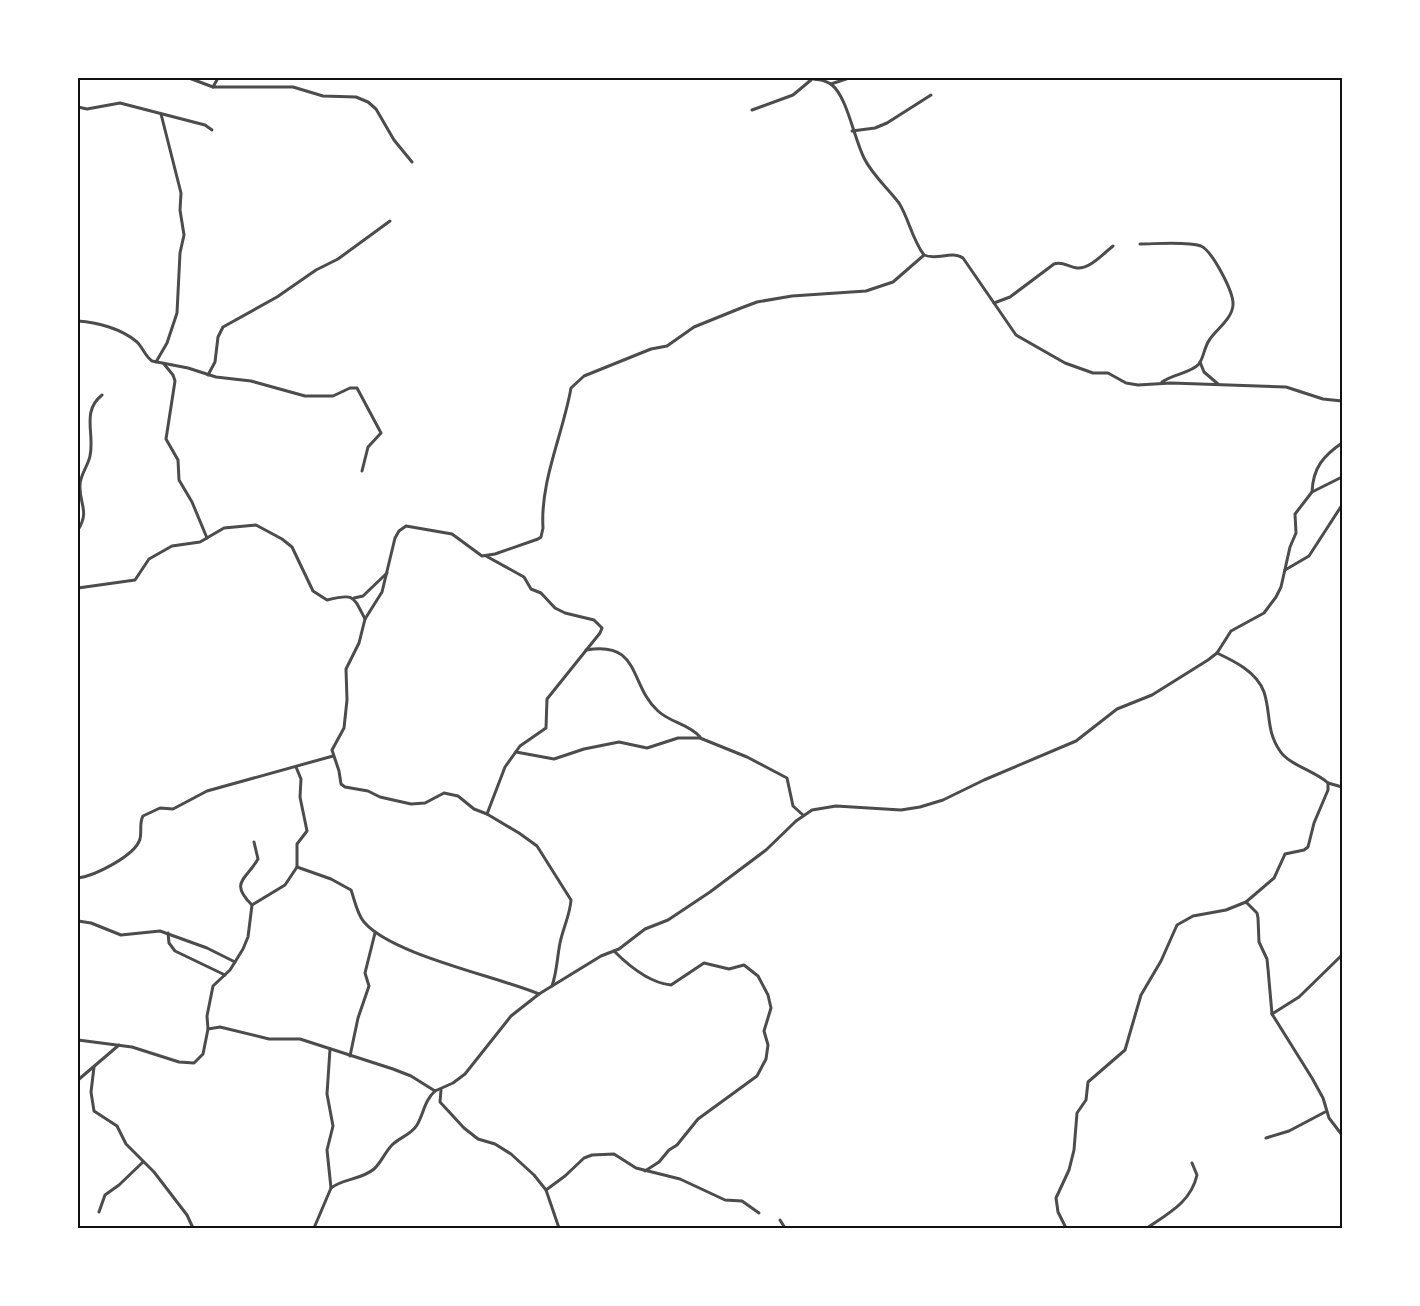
<svg xmlns="http://www.w3.org/2000/svg" width="1420" height="1306" viewBox="0 0 1420 1306" font-family="'Varela Round',sans-serif">
  <rect width="100%" height="100%" fill="#fff"/>
  <g fill="none" stroke-linecap="round" stroke-linejoin="round">
    <g stroke="#4c4c4c" stroke-width="3">
      <path d="M189 78 213 87H293L323 96 356 97 368 102 376 109 394 140 412 162"/>
      <path d="M798 78C809 79 823 78 832 85 847 97 854 138 864 158 873 176 887 187 899 203 909 219 912 239 924 255 937 261 951 250 963 258L1016 335 1065 363 1093 373H1108L1126 383 1138 385 1171 383 1286 387 1323 399 1342 401"/>
      <path d="M831 84 849 78"/>
      <path d="M213 87 218 78"/>
      <path d="M78 107 87 109 120 103 205 125 212 130"/>
      <path d="M752 110 793 95 811 80"/>
      <path d="M852 131 875 128 887 123 931 95"/>
      <path d="M1140 244C1155 244 1187 241 1201 246 1212 251 1234 292 1233 305 1232 319 1217 329 1210 339 1204 347 1204 357 1199 364 1191 373 1173 374 1162 382"/>
      <path d="M994 303 1010 297 1054 264C1063 261 1068 267 1077 268 1090 269 1104 253 1113 246"/>
      <path d="M78 321C97 322 122 329 137 342 143 348 145 356 152 361L188 368 216 377 251 381 305 396H333L350 388H357L381 433 368 447 362 471"/>
      <path d="M156 362 167 343 177 313 180 253 184 235 180 210 181 193 161 114"/>
      <path d="M1200 362 1204 372 1218 384"/>
      <path d="M164 364 173 375 175 381 166 439 178 460 179 480 192 502 207 538"/>
      <path d="M208 375 215 362 218 337 223 327 277 297 316 270 338 259 390 221"/>
      <path d="M1312 492C1313 468 1323 456 1342 443"/>
      <path d="M78 530C90 511 79 504 80 485 80 475 88 466 90 456 95 433 81 412 102 395"/>
      <path d="M486 556 524 577 531 589 541 593 555 608 565 613 594 620 602 628 600 633 547 699 546 728 520 746 505 767 487 814"/>
      <path d="M1285 570 1309 556 1342 505"/>
      <path d="M78 588 135 580 149 559 172 546 200 542 224 528 256 525 282 539 292 547 313 591 327 600C355 593 353 596 365 619"/>
      <path d="M354 598 363 596 387 573"/>
      <path d="M586 650C641 640 629 685 658 711 671 723 689 724 700 737"/>
      <path d="M1217 653C1234 661 1257 672 1264 692 1271 713 1266 731 1280 751 1289 765 1315 771 1328 783V790L1314 823 1308 847 1304 850 1285 854 1274 878 1246 902 1257 913 1258 918 1259 942 1267 959 1268 969 1272 1014 1312 1078 1323 1098 1329 1118 1342 1135"/>
      <path d="M516 752 554 759 584 749 619 742 647 748 678 738H700L747 757 787 778 793 806 803 815"/>
      <path d="M1328 783 1342 787"/>
      <path d="M297 867 331 879 351 890C355 901 357 914 364 922 392 955 496 976 539 994"/>
      <path d="M78 878C94 876 135 856 140 839 142 831 139 823 143 816L160 808 173 809 207 791 333 756"/>
      <path d="M252 905C229 882 246 880 258 859L254 842"/>
      <path d="M78 921 91 923 121 935 160 931 207 948 235 962"/>
      <path d="M168 933 169 943 175 951 225 975"/>
      <path d="M614 951C629 966 650 983 671 985L704 963 729 969 744 965 758 976 768 995 771 1008 764 1031 768 1045 766 1059 757 1076 698 1119 677 1145 669 1150 659 1162 645 1171"/>
      <path d="M552 986C557 972 557 958 560 943 563 928 570 915 571 900L537 846 519 833 487 814 474 809 458 796 444 793 425 803 411 804 380 797 368 791 345 787 341 784 339 771 332 750 344 728 347 700 346 669 359 643 365 619 382 592 395 538 399 531 406 526 452 534 482 556 495 554 538 539 541 537 543 528C540 481 563 434 571 388L584 376 651 349 667 346 694 327 741 308 757 302 792 296 866 291 893 282 924 255"/>
      <path d="M1272 1014 1299 997 1342 955"/>
      <path d="M208 1029 207 1016 213 986 230 970 243 949 248 937 252 905 285 885 297 867V844L307 831 300 797 301 779 296 767"/>
      <path d="M78 1040 132 1047 179 1062 194 1063 203 1054 208 1029 220 1027 269 1039H300L393 1069 411 1076 435 1091 453 1083 465 1074 511 1016 539 994 601 956 619 949 645 929 668 920 710 892 766 850 796 821 812 810 836 806 901 810 920 807 943 800 984 780 1076 741 1117 709 1152 695 1208 660 1217 653 1231 631 1264 613 1276 597 1281 587 1290 547 1296 533 1295 514 1312 492 1342 477"/>
      <path d="M330 1049 327 1094 333 1126 327 1150 331 1188"/>
      <path d="M350 1056 358 1018 369 986 365 973 375 933"/>
      <path d="M94 1067 91 1092 94 1111 117 1126 126 1144 154 1172 187 1215 193 1228"/>
      <path d="M78 1080 119 1045"/>
      <path d="M441 1090 440 1102 464 1128 478 1139 495 1144 511 1154 534 1175 546 1190 559 1228"/>
      <path d="M1266 1138 1289 1131 1325 1112"/>
      <path d="M546 1190 565 1176 584 1158 592 1155 614 1154 636 1168 680 1179 725 1200 742 1201 759 1213"/>
      <path d="M99 1212 105 1195 119 1185 143 1162"/>
      <path d="M780 1220 785 1228"/>
      <path d="M314 1228 331 1188C344 1178 361 1180 374 1169 381 1163 385 1152 392 1145 400 1137 411 1135 417 1125 424 1113 424 1101 435 1091"/>
      <path d="M1066 1228 1058 1212 1056 1198 1069 1170 1074 1150 1077 1113 1086 1100 1088 1082 1125 1050 1141 995 1161 961 1177 925 1193 916 1226 910 1246 902"/>
      <path d="M1147 1228C1169 1213 1191 1202 1197 1175L1192 1163"/>
    </g>
  </g>
  <rect width="1420" height="1306" fill="none" stroke="#ffffff" stroke-width="158"/>
  <rect x="79" y="79" width="1262" height="1148" fill="none" stroke="#111" stroke-width="2"/>
</svg>
